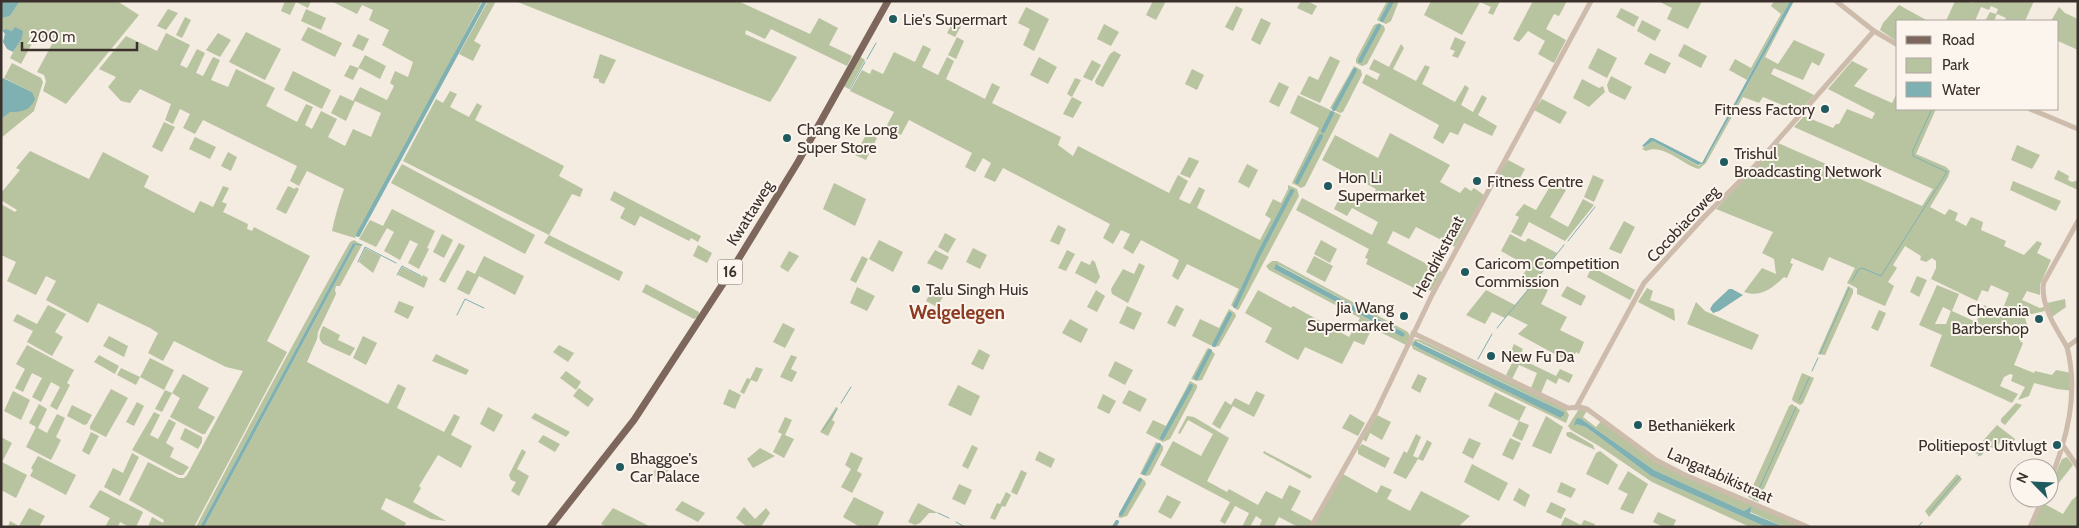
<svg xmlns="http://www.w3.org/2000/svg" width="2079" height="528" viewBox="0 0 2079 528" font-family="Cabin,sans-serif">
  <rect width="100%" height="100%" fill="#f4ebe1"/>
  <g fill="#b8c4a0" fill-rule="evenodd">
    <path d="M20 1H117L139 15 66 104 43 91 46 81 44 75 37 72 52 44 37 34 21 64 10 58 21 38 12 31 4 29 1 31V18L10 16Z"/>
    <path d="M285 1H311L308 8 296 2 290 15 281 11Z"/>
    <path d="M331 1H482L415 129 355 238 332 231C335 216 339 203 344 189L307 171 299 186 290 181 297 166 203 120 195 134 183 128 190 114 180 109 173 124 165 120 171 104 140 89 130 103 121 101 108 87 116 77 99 69 126 36 157 51 166 33 190 45 180 65 187 68 197 49 205 53 196 73 203 76 213 57 220 60 211 80 228 87 236 69 275 88 266 106 297 122 306 104 313 107 305 125 312 129 321 111 337 119 328 137 345 146 353 129 371 137 381 113 355 101 346 121 331 113 340 95 353 101 360 87 387 100 394 86 390 83 395 71 408 77 413 62 382 45 389 30 369 20 373 10 362 5 357 14Z"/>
    <path d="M488 1H496L474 41 481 45 473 61 459 54Z"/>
    <path d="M515 1H738L810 34 819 18 838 28 829 45 852 56 847 66 771 29 765 39 746 30 745 34 797 57 778 90 770 102Z"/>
    <path d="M1153 1H1166L1156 20 1146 15Z"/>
    <path d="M1301 1H1307L1317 6 1312 15 1297 8Z"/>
    <path d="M1387 1H1399L1391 21 1386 24 1377 20Z"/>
    <path d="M1431 1H1500L1493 15 1488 13 1491 7 1480 2 1462 35 1424 15Z"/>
    <path d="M1533 1H1567L1559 16 1554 14 1546 29 1566 40 1554 63 1538 54 1545 41 1528 31 1519 42 1513 39Z"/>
    <path d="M1658 1H1702L1688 29 1667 19 1672 8Z"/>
    <path d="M1774 1H1790L1747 80 1729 70 1735 59 1751 68 1781 14 1771 6Z"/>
    <path d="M1794 1 1765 57 1778 64 1794 40 1825 54 1819 66 1812 62 1803 80 1774 68 1771 74 1814 95 1799 112 1763 97 1759 103 1743 97 1706 163 1699 169C1683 165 1663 143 1646 151L1642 149 1653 141 1699 166 1707 158Z"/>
    <path d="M1955 1H1969L1973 3 1974 1H2034L2025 21H2005L2006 18 1997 14 1994 21H1985L1990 12 1996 14 1998 9 1991 6 1989 10 1981 7 1975 21H1946Z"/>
    <path d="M1899 5 1928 21H1898V42L1880 30 1883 23Z"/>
    <path d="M1236 6 1243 9 1233 31 1225 27Z"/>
    <path d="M1026 7 1049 19 1034 51 1023 45 1030 29 1018 23Z"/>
    <path d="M2059 7 2065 13 2078 19V50L2058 41V21H2051Z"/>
    <path d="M1621 8 1639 17 1634 27 1616 17Z"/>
    <path d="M168 9 178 13 166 30 157 26Z"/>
    <path d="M306 9 326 18 321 30 301 21Z"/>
    <path d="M957 15 965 19 955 37 947 33Z"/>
    <path d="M185 17 191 20 182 38 176 35Z"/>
    <path d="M1261 18 1271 23 1260 45 1251 40Z"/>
    <path d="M1642 20 1661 30 1655 41 1637 31Z"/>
    <path d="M1379 23 1384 26 1385 30 1367 64 1362 66 1356 63V59L1374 25Z"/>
    <path d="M1104 24 1119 32 1111 46 1097 39Z"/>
    <path d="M308 27 342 43 335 57 301 40Z"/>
    <path d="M246 32 281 49 265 80 229 62Z"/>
    <path d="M218 33 231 40 220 57 206 50Z"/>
    <path d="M358 34 369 39 363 51 352 46Z"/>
    <path d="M957 37 964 41 956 59 948 55Z"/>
    <path d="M1455 37 1466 42 1458 58 1452 56 1455 51 1450 49Z"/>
    <path d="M1401 44 1404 48 1393 69 1416 81 1425 65 1430 67 1422 84 1455 102 1465 85 1469 88 1461 105 1473 112 1482 95 1487 98 1478 115 1497 126 1492 136 1464 123 1458 135 1450 132 1443 144 1433 138 1439 125 1362 83 1366 74 1377 80 1380 74 1369 69 1374 59 1389 67Z"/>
    <path d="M1684 44 1707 56 1701 68 1678 56Z"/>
    <path d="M923 45 931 49 922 67 938 75 947 57 954 61 946 79 985 99 992 83 1000 87 992 103 1061 137 1058 145 1073 156 1078 146 1169 193 1178 175 1188 181 1179 199 1190 204 1199 187 1205 190 1197 208 1260 240 1271 219 1265 215 1273 199 1281 203 1288 189V185L1297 189 1299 196 1239 309 1237 310 1231 305 1239 289 1187 264 1178 280 1172 276 1179 260 1141 240 1133 254 1123 248 1130 234 1121 230 1113 244 1103 238 1110 224 1003 168 995 182 984 177 991 163 983 158 975 172 965 167 972 153 909 120 901 135 886 127 894 112 850 91 862 70 870 74 872 69 883 74 894 52 915 62Z"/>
    <path d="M1598 48 1617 58 1607 78 1588 68Z"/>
    <path d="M1114 51 1121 55 1103 87 1096 84 1095 81 1110 54Z"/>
    <path d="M1650 53 1671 63 1665 74 1644 64Z"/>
    <path d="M600 54 616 60 604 84 599 82V79L593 78Z"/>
    <path d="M365 55 386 66 380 79 359 68 353 80 344 76 350 65 358 68Z"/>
    <path d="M859 56 865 60 849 89 843 86Z"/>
    <path d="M1330 56 1340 61 1320 103 1300 94 1309 76 1318 80Z"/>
    <path d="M1039 57 1057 67 1048 84 1030 75Z"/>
    <path d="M1092 60 1101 65 1092 81 1083 77Z"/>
    <path d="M1852 61 1868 69 1854 86 1892 103 1898 91V109H1936L1916 154 1946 167 1950 171 1948 177 1930 207 1945 215 1949 209 1958 213 1955 220 1966 226 1971 217 1983 222 1981 230 2006 241 2004 246 2024 255 2037 241 2042 243 2037 253 2051 260 2040 285V295L2027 291 2022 300 2040 308 2044 307 2045 311 2019 317 2002 311 2009 293 1991 285 1988 292 1982 290 1977 301 1931 279 1936 268V261L1932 258 1926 262 1920 260 1921 256 1905 246 1893 265 1897 268 1888 282 1894 286 1885 306 1857 294V288L1847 283 1855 268 1829 257 1823 271 1792 258 1790 263 1793 264 1787 278 1784 277C1773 288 1760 298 1744 292L1762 268 1776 274 1774 259 1762 253 1773 232 1716 209 1778 143 1922 206 1933 189 1794 127 1804 116 1833 128 1836 124H1839L1847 109 1872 119 1875 113 1828 89Z"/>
    <path d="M12 63 41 78 43 82 34 111 1 138V119L32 92 4 78Z"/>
    <path d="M1354 66 1361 70 1362 75 1343 112 1340 113 1330 108Z"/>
    <path d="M1192 69 1204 75 1197 90 1185 84Z"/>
    <path d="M293 71 331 90 322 109 284 90Z"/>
    <path d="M1611 76 1632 87 1625 100 1609 92 1607 85Z"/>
    <path d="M1075 78 1081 80 1072 97 1082 102 1073 118 1063 114 1072 97 1067 94Z"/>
    <path d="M1582 79 1599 88 1603 86 1605 92 1589 107 1573 98Z"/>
    <path d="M1279 82 1289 87 1279 107 1269 102Z"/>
    <path d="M450 91 457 94 450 107 469 117 477 103 482 106 475 120 564 166 559 176 583 189 580 197 572 194 549 235 623 272 619 281 544 243 549 235 403 161 436 99 443 103Z"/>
    <path d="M1298 95 1341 115 1305 186 1301 188 1292 183 1319 128 1290 113Z"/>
    <path d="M1542 99 1567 112 1560 124 1534 110Z"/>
    <path d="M164 122 175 127 162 152 152 147Z"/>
    <path d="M867 133 877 138 866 160 855 155Z"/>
    <path d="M1390 133 1450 165 1440 182 1460 193 1465 187 1471 191 1474 188 1484 195 1455 247 1416 227 1409 239 1393 231 1387 243 1442 272 1431 291 1419 285 1416 289 1366 264 1368 259 1365 258 1369 249 1296 210 1302 198 1372 235 1378 222 1352 208 1347 216 1334 209 1344 189 1369 202 1376 189 1322 160 1335 135 1378 158Z"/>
    <path d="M195 137 216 147 210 159 189 149Z"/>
    <path d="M2017 145 2040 155 2032 169 2011 160Z"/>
    <path d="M30 151 89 179 103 152 149 176 144 187 194 213 200 201 213 207 223 186 229 188 222 202 227 204 223 212 248 224 247 229 252 231 254 227 310 256 267 341 287 352 194 527H148L152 517 163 523 164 520 129 500 148 462 179 478H184L187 475 243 371 226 367 174 341 163 361 148 353 158 333 150 328 98 303 88 323 46 300 56 281 46 276 36 295 7 281 16 262 1 255V204L15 212 17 210 1 200V193L20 170 16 168Z"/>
    <path d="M228 152 237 157 231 171 221 166Z"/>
    <path d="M1189 157 1199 161 1190 178 1180 174Z"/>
    <path d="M1508 160 1525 169 1517 183 1499 174Z"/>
    <path d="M402 164 535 235 525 254 391 183Z"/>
    <path d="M1247 164 1258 170 1249 188 1238 182Z"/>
    <path d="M2058 170 2069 176 2068 180 2072 182 2078 180V190L2054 179Z"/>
    <path d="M1593 175 1604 180 1594 202 1584 197Z"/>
    <path d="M2013 181 2061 201 2056 211 2010 190Z"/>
    <path d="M834 183 866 199 855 226 823 209Z"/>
    <path d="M1552 183 1566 190 1550 217 1568 227 1583 199 1594 205 1565 241 1529 222 1521 237 1511 232 1519 217 1515 215 1524 204 1536 210Z"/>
    <path d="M288 186 295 189 296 187 299 189 286 214 276 209Z"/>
    <path d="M614 191 701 236 698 242 691 238 689 241 640 216 635 226 620 218 625 208 610 200Z"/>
    <path d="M392 209 435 231 427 248 429 249 419 269 408 263 418 244 410 240 400 260 384 251 394 232 387 228 376 247 359 239 370 220 383 226Z"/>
    <path d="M1624 221 1635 227 1621 254 1609 249Z"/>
    <path d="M1058 225 1066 229 1059 245 1050 241Z"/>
    <path d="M945 233 956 239 948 253 938 247Z"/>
    <path d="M442 234 453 240 444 258 433 252Z"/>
    <path d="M1510 234 1525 242 1528 238 1557 253 1534 283 1548 290 1541 304 1567 317 1560 330 1584 342 1579 354 1576 352 1571 363 1518 334 1528 325 1508 315 1505 318 1492 312 1485 324 1466 315 1486 290 1515 305 1528 290 1518 285 1528 266 1501 251Z"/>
    <path d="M354 240 362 245 340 286H336L335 290 336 294 318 332 317 339 307 362 388 404 398 384 406 388 397 408 444 432 454 414 460 417 451 435 472 446 461 468 438 455 419 486 421 488 413 502 446 521 431 519 386 498 381 509 406 523 404 527H204L356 244 353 243 200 527H196C246 431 297 336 350 242Z"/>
    <path d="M879 240 903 252 893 272 869 259Z"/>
    <path d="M1321 240 1337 249 1330 263 1314 254Z"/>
    <path d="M459 243 465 246 445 283 439 280Z"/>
    <path d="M698 245 712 253 707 263 693 256Z"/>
    <path d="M365 248 381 256 373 273 359 262Z"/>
    <path d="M973 248 987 255 980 269 966 262Z"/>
    <path d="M935 250 949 257 942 270 927 263Z"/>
    <path d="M1067 250 1075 254 1066 271 1058 268Z"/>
    <path d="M789 251 799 256 788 272 780 267Z"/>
    <path d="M484 256 524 276 515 295 479 276 469 295 457 289 467 270 475 274Z"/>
    <path d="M862 256 868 259 856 283 850 280Z"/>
    <path d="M1314 256 1333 266 1325 282 1306 272Z"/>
    <path d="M1092 260 1095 262 1100 277 1096 284 1075 273 1081 261 1090 265Z"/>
    <path d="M1272 261H1277L1408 332 1410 336 1406 345 1372 328 1364 345 1354 341 1342 364 1305 347 1298 360 1265 342 1272 328 1245 313 1258 290 1291 308 1293 306 1349 337 1360 318 1269 270 1266 266ZM1279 265 1403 332 1402 337 1274 269Z"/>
    <path d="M1139 263 1145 266 1128 303 1112 294 1111 289 1123 269 1134 274Z"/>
    <path d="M402 267 422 277 423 275 428 278 424 288 398 275Z"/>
    <path d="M1592 267 1635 290 1630 300 1587 277Z"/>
    <path d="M1917 276 1927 280 1919 297 1910 292Z"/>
    <path d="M646 284 699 312 698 317 694 319 642 292Z"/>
    <path d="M1937 285 1959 294 1952 311 1976 322 1984 305 2010 318H2025L2029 331 2024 333 2020 341 2023 343 2014 365 2034 373 2035 371 2052 375 2056 370 2072 373 2074 391 2057 389 2034 383 2029 396 2018 400 2025 387 2011 381 2013 375 2010 374 2004 377 2000 386 2018 394 2012 403 1930 366 1942 335 1919 325ZM1943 307 1951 311 1946 324H1935Z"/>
    <path d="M1567 286 1586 296 1581 306 1561 296Z"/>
    <path d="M1848 286 1853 289V293L1825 355 1818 354Z"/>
    <path d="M857 287 875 296 867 311 850 303Z"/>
    <path d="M1647 288 1653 291 1650 300 1674 309 1675 321 1638 302Z"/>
    <path d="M932 289 944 295 937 307 926 301Z"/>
    <path d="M1096 290 1105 296 1097 312 1087 307Z"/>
    <path d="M2065 299 2066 307 2052 317 2047 303Z"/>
    <path d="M399 301 414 307 408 319 394 312Z"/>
    <path d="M1696 302 1705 311 1759 335 1752 350 1687 324Z"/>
    <path d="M48 305 66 314 55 332 63 337 52 356 27 342 33 331 13 321 17 314 37 324Z"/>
    <path d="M1176 305 1184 309 1175 327 1167 323Z"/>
    <path d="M1127 306 1142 313 1134 330 1119 323Z"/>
    <path d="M1229 309 1235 313 1236 316 1219 346 1214 347 1192 336 1200 319 1219 328Z"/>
    <path d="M1879 310 1886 313 1878 331 1871 328Z"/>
    <path d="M1070 319 1088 329 1081 343 1062 333Z"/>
    <path d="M783 323 795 329 785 348 773 342Z"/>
    <path d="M323 326 340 335 338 340 355 348 350 356 323 344C317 338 320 333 323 326Z"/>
    <path d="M109 336 128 346 124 357 103 346Z"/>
    <path d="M363 336 377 343 366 365 353 358Z"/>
    <path d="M1415 339 1421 340 1565 408 1569 415 1566 423 1413 349 1411 344ZM1417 341 1564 412 1562 418 1414 346Z"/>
    <path d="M1514 344 1523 349 1519 358 1556 376 1560 369 1573 375 1569 383 1559 378 1556 384 1547 379 1541 393 1531 388 1537 373 1519 365 1512 379 1506 375 1513 361 1508 358Z"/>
    <path d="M27 345 74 370 67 383 70 385 57 410 50 406 60 387 51 382 41 402 32 397 42 378 32 373 23 392 15 388 25 369 16 364Z"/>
    <path d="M559 345 574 353 568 362 553 352Z"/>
    <path d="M1209 348 1215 354 1202 380 1197 381 1191 379 1207 349Z"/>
    <path d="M979 349 990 355 983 370 971 364Z"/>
    <path d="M436 354 469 370 466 375 432 361Z"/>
    <path d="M99 355 119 366 115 374 94 362Z"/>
    <path d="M791 355 797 357 791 369 797 372 792 382 780 377Z"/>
    <path d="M150 358 174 370 164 390 140 377 136 385 117 375 121 368 140 377Z"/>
    <path d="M1115 361 1133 370 1125 385 1108 376Z"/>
    <path d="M756 367 763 369 757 382 751 380 744 394 740 392 747 378 750 379Z"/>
    <path d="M566 371 581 382 576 390 560 378Z"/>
    <path d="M1802 373 1814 378 1803 403 1800 405 1793 401 1792 399Z"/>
    <path d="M183 374 209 388 198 408 215 417 205 434H202L170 417 180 398 172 393Z"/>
    <path d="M1418 374 1427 378 1420 393 1411 388Z"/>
    <path d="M1190 381 1197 385V388L1170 439 1163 442 1146 433 1153 420 1166 426Z"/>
    <path d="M958 385 980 396 971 416 948 405Z"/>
    <path d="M579 388 594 399 588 407 573 396Z"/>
    <path d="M111 389 128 398 106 437 90 429V426Z"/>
    <path d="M729 389 741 395 735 409 723 404Z"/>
    <path d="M165 390 172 393 162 412 155 409Z"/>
    <path d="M1129 390 1147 399 1140 412 1122 403Z"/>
    <path d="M13 391 30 400 21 420 4 411Z"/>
    <path d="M1256 391 1265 395 1254 417 1233 406 1220 429 1212 424 1225 401 1231 405 1235 398 1249 405Z"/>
    <path d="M1495 392 1526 407 1519 421 1529 425 1522 441 1512 436 1519 421 1488 406Z"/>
    <path d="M1103 394 1116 401 1109 414 1097 408Z"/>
    <path d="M137 402 144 406 134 426 126 422Z"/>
    <path d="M2016 403 2022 405 2005 425 2001 422V419Z"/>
    <path d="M39 404 47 409 38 428 47 433 57 414 65 418 56 437 61 440 51 460 26 447 36 427 29 423Z"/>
    <path d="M1792 404 1800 410 1758 502 1748 497 1789 406Z"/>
    <path d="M72 405 92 415 87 424 84 425 67 416Z"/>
    <path d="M488 407 503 415 494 432 480 424Z"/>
    <path d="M836 407 838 408 832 420 835 422 828 436 820 432Z"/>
    <path d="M1579 409 1587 411 1583 417 1596 427 1601 421 1654 460 1804 527H1784L1750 512 1752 506 1744 511 1654 470 1580 418 1577 423 1586 427 1651 476 1766 527H1750L1652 482 1599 446 1571 430 1568 426Z"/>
    <path d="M154 412 160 415 150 435 158 439 169 419 176 423 166 443 174 448 170 457 189 467 183 475H179L132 450Z"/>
    <path d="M535 413 570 432 566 437 531 418Z"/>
    <path d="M1350 414 1365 423 1358 436 1342 428Z"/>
    <path d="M1377 415 1391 422 1382 440 1370 433 1366 442 1363 439Z"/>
    <path d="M1187 416 1194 417 1229 438 1207 481 1227 492 1229 489 1258 505 1266 491 1282 499 1289 485 1301 491 1291 510 1312 521 1309 527H1298L1279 517 1274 527H1259L1262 520 1256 516 1250 527H1242L1249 513 1235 506 1225 524 1220 521 1230 502 1160 465 1173 441 1201 456 1213 434 1188 420 1180 434 1178 433Z"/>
    <path d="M1546 416 1563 427 1551 454 1532 446Z"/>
    <path d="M785 417 792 420 785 435 794 439 784 458 773 452 782 434 778 432Z"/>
    <path d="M1997 425 2015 439 2012 446 2001 440 1996 450 1989 446 1981 456 1973 452Z"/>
    <path d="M185 428 202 437V442L198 449 180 439Z"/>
    <path d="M91 432 99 436 89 455 82 451Z"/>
    <path d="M1567 432H1571L1593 445 1595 450 1568 437 1566 435Z"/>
    <path d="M1416 434 1421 437 1413 456 1418 458 1427 440 1432 443 1423 461 1418 459 1406 479 1393 473 1404 451 1407 453Z"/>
    <path d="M543 435 560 444 555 452 538 442Z"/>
    <path d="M1 437 12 443 2 462 27 475 16 498 1 490Z"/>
    <path d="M1469 438 1481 443 1473 459 1462 453Z"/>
    <path d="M1510 438 1521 443 1513 460 1502 455Z"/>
    <path d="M1156 442 1163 446V450L1150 475 1146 476 1140 474Z"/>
    <path d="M1362 444 1390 458 1385 468 1358 454V448Z"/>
    <path d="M972 445 978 448 968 469 962 466Z"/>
    <path d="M760 448 775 456 753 468 747 459Z"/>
    <path d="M522 449 526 452 517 469 529 476 519 496 511 491 516 482 511 480 509 475Z"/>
    <path d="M1039 451 1055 459 1051 468 1035 460Z"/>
    <path d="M1264 451 1312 476 1310 479 1263 453Z"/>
    <path d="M1600 451 1618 465 1608 485 1586 474 1596 453Z"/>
    <path d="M851 452 863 458 857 471 862 474 852 493 841 487 851 469 845 465Z"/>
    <path d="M132 453 139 457 120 496 104 487 113 468 123 473Z"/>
    <path d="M38 456 76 475 66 495 30 476 33 470 31 468Z"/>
    <path d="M665 457 673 463 661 481 652 474Z"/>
    <path d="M2067 457 2073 465 2058 484 2052 481 2062 459Z"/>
    <path d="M1472 464 1508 483 1499 501 1464 482Z"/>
    <path d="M1021 470 1027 473 1017 495 1011 492Z"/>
    <path d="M1628 471 1648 484 1633 514 1620 509 1628 494 1618 489Z"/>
    <path d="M1343 474 1377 493 1381 485 1392 490 1387 499 1410 511 1421 491 1470 516 1458 527H1313Z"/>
    <path d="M1957 474 1962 479 1929 517 1925 511Z"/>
    <path d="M1140 477 1145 481 1146 484 1127 516 1121 518 1118 517Z"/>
    <path d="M1561 482 1576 489 1571 498 1557 492Z"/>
    <path d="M959 484 972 490 965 505 952 499Z"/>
    <path d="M1519 488 1530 495 1525 507 1513 500Z"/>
    <path d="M100 490 143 512 136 527H129L120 522 118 527H105L110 518 89 507Z"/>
    <path d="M1006 492 1011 495 1005 507 1002 506 995 520 990 518 997 503 1000 504Z"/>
    <path d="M1167 495 1181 502 1171 519 1158 512Z"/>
    <path d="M2078 495V527H2032L2043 503 2063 514 2072 500Z"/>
    <path d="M854 497 884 512 877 527H860L843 517Z"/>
    <path d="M682 501 705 513 698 522 675 510Z"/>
    <path d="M1551 502 1566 509 1561 519 1546 512Z"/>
    <path d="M918 503 938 513H929L920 523 915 525 908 522Z"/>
    <path d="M744 507 755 519 766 508 770 513 761 527H747L736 518Z"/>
    <path d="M29 508 45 516 39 527H8L10 521 19 526Z"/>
    <path d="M613 508 651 527H607L601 524Z"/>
    <path d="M1658 512 1676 520 1673 527H1663L1653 522Z"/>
    <path d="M1565 517 1581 525 1584 520 1595 524 1594 527H1560Z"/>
  </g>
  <g fill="#7fb0b2">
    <path d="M1 1H20L10 16 2 18Z"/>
    <path d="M1790 1H1794L1704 163 1698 165 1653 141 1644 147 1642 146 1650 138H1653L1702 163Z"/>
    <path d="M15 27 23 31 22 38 13 52 7 49 3 42 5 34 2 30 6 29 12 31Z"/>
    <path d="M3 78 32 92 35 99C30 111 21 112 10 112L1 119V80Z"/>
    <path d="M353 243 356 244 204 527H200Z"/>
    <path d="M1276 264 1403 332 1405 335 1402 337 1274 269Z"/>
    <path d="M1729 289H1732L1743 295 1719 311 1713 313 1710 309 1713 304Z"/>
    <path d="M1415 341 1564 412V415L1561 418 1420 349 1413 345Z"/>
    <path d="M1580 418 1654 470 1744 511 1752 506 1750 513 1784 527H1766L1651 476 1586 427 1577 424 1574 426 1576 419Z"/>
  </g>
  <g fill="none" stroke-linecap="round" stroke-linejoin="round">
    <g stroke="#7fb0b2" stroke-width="1">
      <path d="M867 59 876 43"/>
      <path d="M850 89 865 62"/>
      <path d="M1568 241 1595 207"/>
      <path d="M355 244 362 245"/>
      <path d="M358 262 365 247 396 263"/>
      <path d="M397 275 402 266 421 276"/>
      <path d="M1852 281 1858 270 1862 268 1881 276 1947 172 1913 156V150L1932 109"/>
      <path d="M457 315 465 299 484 308"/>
      <path d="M1497 328 1564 245"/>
      <path d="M1820 354 1849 288"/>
      <path d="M1478 359 1492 334"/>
      <path d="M1812 371 1818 358"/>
      <path d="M1799 400 1809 378"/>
      <path d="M841 403 851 387"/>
      <path d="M823 430 837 409"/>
      <path d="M1978 456 1980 454"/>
      <path d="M1754 500 1796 407"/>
      <path d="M1930 512 1960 476"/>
      <path d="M938 513 949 518"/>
      <path d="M956 522 965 527"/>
      <path d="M1918 527 1922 522"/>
    </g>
    <g stroke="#7fb0b2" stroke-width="4">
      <path d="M1382 20 1392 1"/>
      <path d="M1360 61 1379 26"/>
      <path d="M1334 109 1355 70"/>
      <path d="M1323 131 1332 113"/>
      <path d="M1297 182 1321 136"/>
      <path d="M358 235 485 1"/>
      <path d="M1235 306 1258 256 1292 191"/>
      <path d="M1214 345 1230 314"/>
      <path d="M1196 378 1210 351"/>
      <path d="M1162 438 1191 386"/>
      <path d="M1144 473 1159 445"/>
      <path d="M1121 514 1140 480"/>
      <path d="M1114 527 1117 522"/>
    </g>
    <g stroke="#cdbbac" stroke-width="5">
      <path d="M1836 1 1874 31 1898 45"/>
      <path d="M2030 109 2078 129"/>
      <path d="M1413 333 1568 408 1580 407 1587 409 1656 460 1683 474 1808 527"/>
      <path d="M2067 347 2078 339"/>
      <path d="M1576 408 1644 283 1704 217 1754 167 1874 31"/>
      <path d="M2064 447 2078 467"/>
      <path d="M2049 483C2067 440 2079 393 2067 347 2056 328 2043 310 2043 287L2044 282 2078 221"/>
      <path d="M1311 527 1376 412 1432 295 1591 1"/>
      <path d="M2030 527 2043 498"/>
    </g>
    <path stroke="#7d675c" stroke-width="7" d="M550 527 634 420 728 276 798 162 888 1"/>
  </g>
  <g fill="#1f5a5e" stroke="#fbf5ee" stroke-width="2">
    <circle cx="893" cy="19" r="5"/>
    <circle cx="1825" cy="109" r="5"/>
    <circle cx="787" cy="138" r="5"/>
    <circle cx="1724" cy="162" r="5"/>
    <circle cx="1477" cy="181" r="5"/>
    <circle cx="1328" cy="186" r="5"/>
    <circle cx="1465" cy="272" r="5"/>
    <circle cx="916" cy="289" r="5"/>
    <circle cx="1404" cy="316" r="5"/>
    <circle cx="2039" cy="319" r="5"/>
    <circle cx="1491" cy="356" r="5"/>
    <circle cx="1638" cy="425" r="5"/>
    <circle cx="2057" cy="445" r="5"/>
    <circle cx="620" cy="467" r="5"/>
  </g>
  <g text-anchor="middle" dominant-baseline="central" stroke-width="4" stroke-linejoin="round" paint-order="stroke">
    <rect fill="#fbf5ee" stroke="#756b66" stroke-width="1" x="717.5" y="259.5" width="25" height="25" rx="4"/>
    <g font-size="15" font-weight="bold" fill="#3b302b">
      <text x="730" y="272">16</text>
    </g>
    <g font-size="16" fill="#3b302b" stroke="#fbf5ee" text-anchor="start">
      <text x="903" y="19">Lie's Supermart</text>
      <text x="1815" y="109" text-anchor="end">Fitness Factory</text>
      <text x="797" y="129">Chang Ke Long<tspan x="797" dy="18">Super Store</tspan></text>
      <text x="1734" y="153">Trishul<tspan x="1734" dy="18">Broadcasting Network</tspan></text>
      <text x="1338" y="177">Hon Li<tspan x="1338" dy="18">Supermarket</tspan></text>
      <text x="1487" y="181">Fitness Centre</text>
      <text x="1475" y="263">Caricom Competition<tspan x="1475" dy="18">Commission</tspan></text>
      <text x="926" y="289">Talu Singh Huis</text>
      <text x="1394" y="307" text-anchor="end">Jia Wang<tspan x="1394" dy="18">Supermarket</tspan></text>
      <text x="2029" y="310" text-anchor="end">Chevania<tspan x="2029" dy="18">Barbershop</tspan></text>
      <text x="1501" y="356">New Fu Da</text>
      <text x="1648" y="425">Bethaniëkerk</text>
      <text x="2047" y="445" text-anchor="end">Politiepost Uitvlugt</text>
      <text x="630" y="458">Bhaggoe's<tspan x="630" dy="18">Car Palace</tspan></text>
    </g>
    <g font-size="16" fill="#3b302b" stroke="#fbf5ee">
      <text transform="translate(750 213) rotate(-58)">Kwattaweg</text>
      <text transform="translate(1683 224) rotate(-47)">Cocobiacoweg</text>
      <text transform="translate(1438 257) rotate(-62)">Hendrikstraat</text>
      <text transform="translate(1720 475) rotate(24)">Langatabikistraat</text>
    </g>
    <g font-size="19" font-weight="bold" fill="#8c3b22" stroke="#fbf5ee">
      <text x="957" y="312">Welgelegen</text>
    </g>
  </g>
  <rect width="2079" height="528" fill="none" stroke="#3b302b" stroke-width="5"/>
  <rect x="1896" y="20" width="162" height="90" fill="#fbf5ee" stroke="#aea6a0"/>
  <rect x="1906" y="36" width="25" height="8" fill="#7d675c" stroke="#aea6a0"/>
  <text x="1942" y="45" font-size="15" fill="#3b302b">Road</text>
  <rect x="1906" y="58" width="25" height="15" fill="#b8c4a0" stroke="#aea6a0"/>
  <text x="1942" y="70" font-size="15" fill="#3b302b">Park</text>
  <rect x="1906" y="82" width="25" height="15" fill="#7fb0b2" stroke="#aea6a0"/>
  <text x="1942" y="95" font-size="15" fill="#3b302b">Water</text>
  <g transform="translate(2034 483) rotate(294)"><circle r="24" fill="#fbf5ee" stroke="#aea6a0"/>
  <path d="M0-4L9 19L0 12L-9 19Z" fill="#1f5a5e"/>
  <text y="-8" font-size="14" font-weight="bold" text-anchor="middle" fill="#3b302b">N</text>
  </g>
  <path d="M22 42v8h115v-8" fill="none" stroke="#3b302b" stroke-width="2.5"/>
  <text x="30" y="42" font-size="15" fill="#3b302b" stroke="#fbf5ee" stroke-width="4" paint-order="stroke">200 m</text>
</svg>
